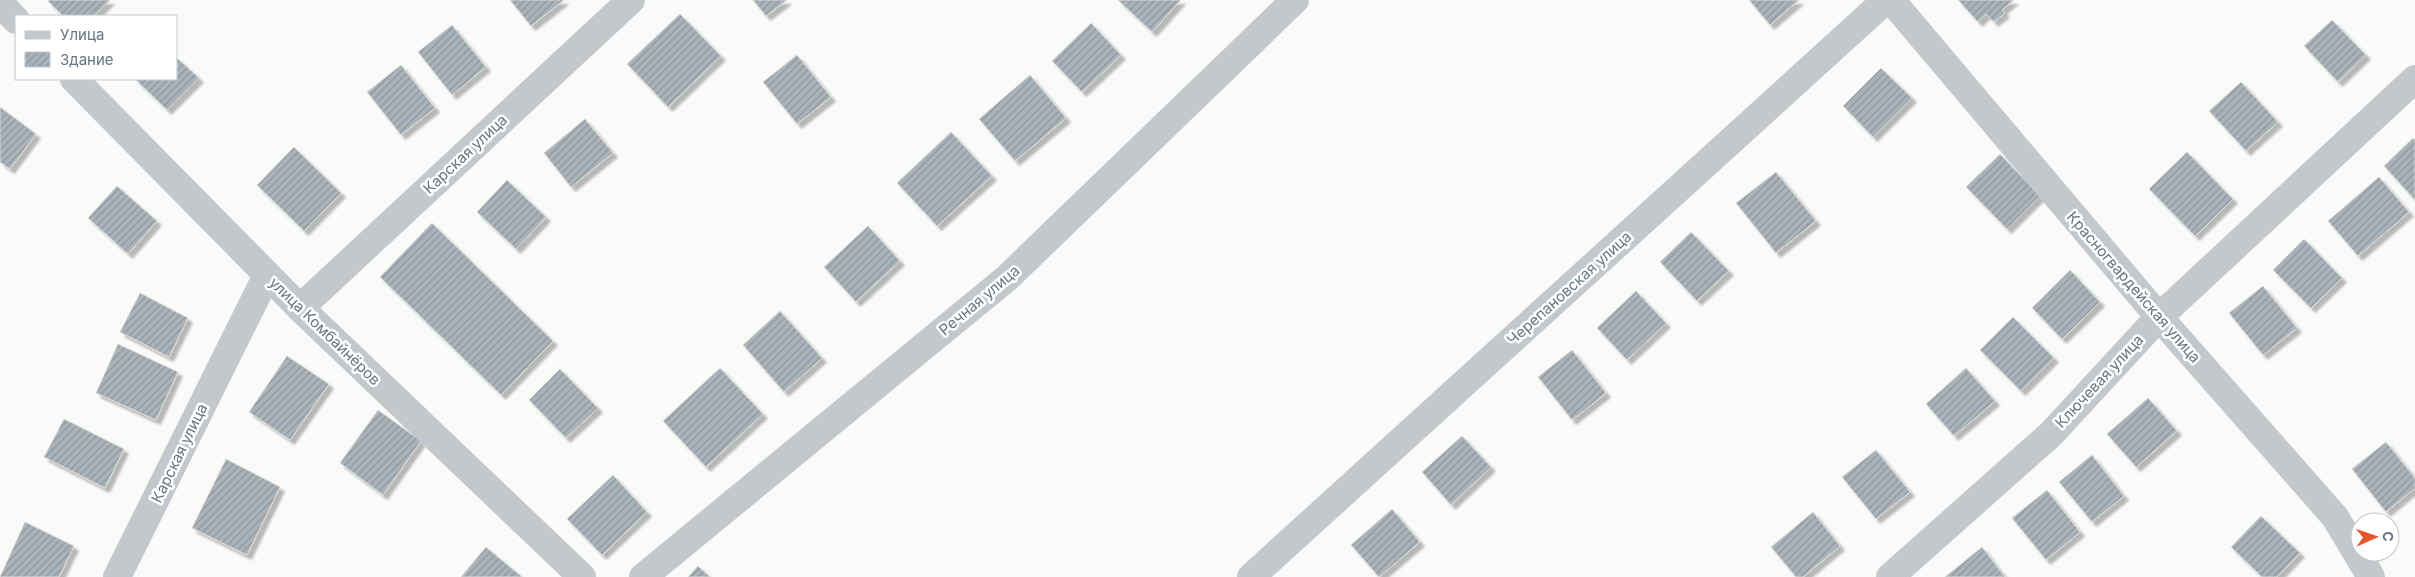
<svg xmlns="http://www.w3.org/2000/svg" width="2415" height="577" viewBox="0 0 2415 577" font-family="Inter,sans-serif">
  <defs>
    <pattern id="building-hatch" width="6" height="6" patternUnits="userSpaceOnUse" patternTransform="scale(1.25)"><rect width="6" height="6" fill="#aab3b9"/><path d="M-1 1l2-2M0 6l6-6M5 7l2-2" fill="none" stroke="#8e969c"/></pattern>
    <filter id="shadow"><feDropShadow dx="4.5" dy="4.5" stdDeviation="1" flood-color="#0004"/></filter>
  </defs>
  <rect width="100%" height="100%" fill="#fafaf8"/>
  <g fill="url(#building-hatch)" stroke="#dcdcda" filter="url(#shadow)">
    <path d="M49 0H110L94 16H63L48 1Z"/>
    <path d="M510 0H564L531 26Z"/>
    <path d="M753 0H787L766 16Z"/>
    <path d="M1118 0H1181L1152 32Z"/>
    <path d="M1749 0H1799L1770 25Z"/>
    <path d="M1958 0H2014L2002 10 2005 13 1994 22 1986 14 1978 22Z"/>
    <path d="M680 14 721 56 668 107 627 64Z"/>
    <path d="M2332 20 2366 55 2338 82 2304 46Z"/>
    <path d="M1091 23 1121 55 1082 92 1052 61Z"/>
    <path d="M452 25 486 67 452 95 418 52Z"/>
    <path d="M797 55 831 97 797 124 763 82Z"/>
    <path d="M176 57 199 78 167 110 135 79H176Z"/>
    <path d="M401 65 435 108 401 135 367 92Z"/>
    <path d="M1881 68 1912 98 1873 137 1843 106Z"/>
    <path d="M1030 75 1066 118 1015 161 979 119Z"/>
    <path d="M2241 82 2278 122 2246 151 2209 111Z"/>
    <path d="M0 107 36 134 10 169 0 162Z"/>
    <path d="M585 119 613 153 571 187 544 153Z"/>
    <path d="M951 132 992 176 937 226 897 183Z"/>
    <path d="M2413 138 2415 140V200L2384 166Z"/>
    <path d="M294 147 341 193 304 231 257 185Z"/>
    <path d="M2187 152 2233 199 2195 236 2149 189Z"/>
    <path d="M2000 154 2040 196 2007 229 1966 187Z"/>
    <path d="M1776 172 1816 221 1776 253 1736 203Z"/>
    <path d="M2379 177 2409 212 2358 256 2328 221Z"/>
    <path d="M507 180 546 217 516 249 477 212Z"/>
    <path d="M117 186 157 221 128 254 88 218Z"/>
    <path d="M432 223 553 341 501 395 380 277Z"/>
    <path d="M868 226 900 261 856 302 824 267Z"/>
    <path d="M1691 232 1729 271 1697 301 1660 262Z"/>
    <path d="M2304 239 2342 278 2311 308 2273 270Z"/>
    <path d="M2070 270 2100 302 2062 339 2032 308Z"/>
    <path d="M2263 286 2297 328 2263 355 2229 313Z"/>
    <path d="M1636 291 1666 323 1627 360 1597 328Z"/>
    <path d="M140 293 188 318 169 357 120 332Z"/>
    <path d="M780 311 822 358 784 392 743 345Z"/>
    <path d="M2013 317 2054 358 2021 391 1980 350Z"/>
    <path d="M118 344 178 372 156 420 96 393Z"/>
    <path d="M1572 350 1606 393 1572 420 1538 377Z"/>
    <path d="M287 356 329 384 290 440 249 412Z"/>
    <path d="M720 368 763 414 706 467 663 421Z"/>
    <path d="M1966 368 1995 401 1954 436 1926 404Z"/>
    <path d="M560 369 598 408 566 438 529 400Z"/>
    <path d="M2148 398 2177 431 2136 467 2107 434Z"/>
    <path d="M378 410 421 441 383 495 340 463Z"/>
    <path d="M64 419 124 449 105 488 44 457Z"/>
    <path d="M1462 436 1491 467 1451 505 1422 472Z"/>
    <path d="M2386 442 2415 478V488L2386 512 2352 469Z"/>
    <path d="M1876 450 1910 492 1876 519 1842 477Z"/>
    <path d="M2092 455 2124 496 2092 522 2059 482Z"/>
    <path d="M226 459 280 487 247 555 192 528Z"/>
    <path d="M613 475 647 512 602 555 567 519Z"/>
    <path d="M2047 490 2080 532 2046 560 2012 518Z"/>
    <path d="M1392 509 1420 542 1379 577 1351 545Z"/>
    <path d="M1813 512 1840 546 1803 577H1796L1771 547Z"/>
    <path d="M2261 516 2300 553 2277 577H2262L2231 547Z"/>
    <path d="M25 522 74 546 59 577H0Z"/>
    <path d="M486 547 522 577H461Z"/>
    <path d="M1982 547 2005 577H1945Z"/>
    <path d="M698 566 710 577H688Z"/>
  </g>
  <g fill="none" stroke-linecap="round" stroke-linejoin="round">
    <g stroke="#c3c8cc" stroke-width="28">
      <path d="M1891 0 2159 317 2335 517 2371 577"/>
      <path d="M0 3 16 20"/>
      <path d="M74 79 300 308 582 577"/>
      <path d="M300 308 631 0"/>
      <path d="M117 577 267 275"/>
      <path d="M643 577 1007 278 1295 0"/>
      <path d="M1251 577 1886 0"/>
      <path d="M1890 577 2051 434 2159 317 2415 79"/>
    </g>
  </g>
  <g text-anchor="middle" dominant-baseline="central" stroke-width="5" stroke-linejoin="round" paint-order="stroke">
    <g font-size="15" fill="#657683" stroke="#fff">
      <text transform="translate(465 154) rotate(-43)">Карская улица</text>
      <text transform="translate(2134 287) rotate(49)">Красногвардейская улица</text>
      <text transform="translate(1569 288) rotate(-42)">Черепановская улица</text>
      <text transform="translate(979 300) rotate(-40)">Речная улица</text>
      <text transform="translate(325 331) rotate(44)">улица Комбайнёров</text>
      <text transform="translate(2099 381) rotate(-47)">Ключевая улица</text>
      <text transform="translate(179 453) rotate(-64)">Карская улица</text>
    </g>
  </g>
  <rect x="15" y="15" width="162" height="65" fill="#ffffff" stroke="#c1c8cd"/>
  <rect x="25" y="31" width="25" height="8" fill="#c3c8cc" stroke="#c1c8cd"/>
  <text x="60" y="40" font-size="15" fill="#657683">Улица</text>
  <rect x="25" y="52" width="25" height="15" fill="url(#building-hatch)" stroke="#c1c8cd"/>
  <text x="60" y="65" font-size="15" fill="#657683">Здание</text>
  <g transform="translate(2375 537) rotate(88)"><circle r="24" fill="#ffffff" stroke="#c1c8cd"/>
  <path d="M0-4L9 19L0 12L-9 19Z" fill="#e4572e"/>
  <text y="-8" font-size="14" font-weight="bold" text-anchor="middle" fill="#657683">С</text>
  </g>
</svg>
